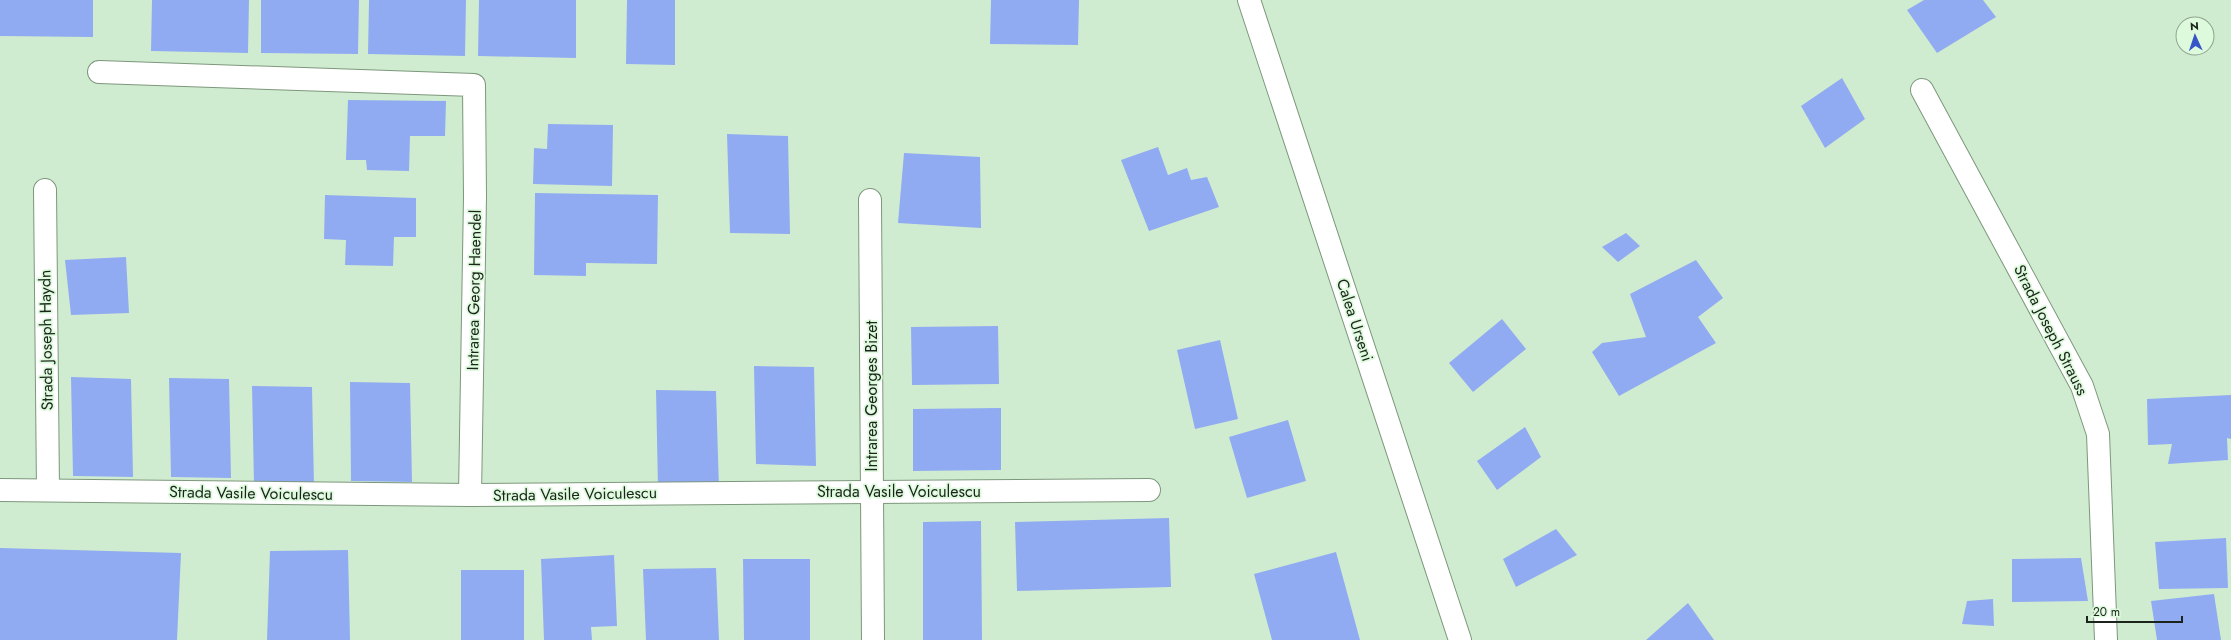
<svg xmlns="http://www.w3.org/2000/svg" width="2231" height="640" viewBox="0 0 2231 640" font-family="Jost,sans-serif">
  <rect width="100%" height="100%" fill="#d0ecd0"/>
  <g fill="#90abf1">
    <path d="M0 0H93V37L0 36Z"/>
    <path d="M152 0H249L248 53 151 51Z"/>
    <path d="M261 0H359L358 54 261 53Z"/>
    <path d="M369 0H466L465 56 368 54Z"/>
    <path d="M479 0H576V58L478 56Z"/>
    <path d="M627 0H675V65L626 64Z"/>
    <path d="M991 0H1079L1078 45 990 44Z"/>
    <path d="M1924 0H1983L1996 17 1937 53 1907 10Z"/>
    <path d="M1842 78 1865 119 1825 148 1801 106Z"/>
    <path d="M348 100 446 101 445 136H410L409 171 367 170 366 160H346Z"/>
    <path d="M548 124 613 125 612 186 533 184 534 148 547 149Z"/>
    <path d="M727 134 788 136 790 234 730 233Z"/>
    <path d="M1158 147 1168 175 1187 168 1191 180 1207 177 1219 207 1149 231 1121 160Z"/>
    <path d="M904 153 980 157 981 228 898 223Z"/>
    <path d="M535 193 658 195 657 264 586 263V276L534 275Z"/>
    <path d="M325 195 416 198V237H394L393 266 345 265 346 240 324 239Z"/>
    <path d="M1626 233 1640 246 1618 262 1602 247Z"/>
    <path d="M126 257 129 313 71 315 65 260Z"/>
    <path d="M1696 260 1723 298 1698 317 1716 343 1619 396 1592 352 1602 343 1646 337 1630 294Z"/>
    <path d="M1502 319 1526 349 1473 392 1449 363Z"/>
    <path d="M998 326 999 384 912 385 911 327Z"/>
    <path d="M1220 340 1238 419 1195 429 1177 350Z"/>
    <path d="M754 366 814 367 816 466 756 464Z"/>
    <path d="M71 377 131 379 133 477 73 476Z"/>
    <path d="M169 378 229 379 231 478 171 477Z"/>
    <path d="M350 382 410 383 412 482 351 481Z"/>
    <path d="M252 386 312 387 314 486 254 485Z"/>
    <path d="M656 390 716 391 719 489 658 488Z"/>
    <path d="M2231 395V439L2227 438 2228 460 2168 464 2172 444 2148 445 2147 399Z"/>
    <path d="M1001 408V470L913 471V409Z"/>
    <path d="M1288 420 1306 481 1247 498 1229 437Z"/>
    <path d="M1525 427 1541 457 1497 490 1477 461Z"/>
    <path d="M1169 518 1171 587 1017 591 1015 522Z"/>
    <path d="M981 521 982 640H923V522Z"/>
    <path d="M1556 529 1577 555 1516 587 1503 559Z"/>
    <path d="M2226 538 2228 588 2159 589 2155 542Z"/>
    <path d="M0 548 181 553 177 640H0Z"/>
    <path d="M348 550 350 640H267L270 551Z"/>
    <path d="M1336 552 1360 640H1272L1254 574Z"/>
    <path d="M614 555 617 626 591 627 592 640H544L541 559Z"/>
    <path d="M2081 558 2088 601 2012 602V559Z"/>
    <path d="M743 559H810V640H744Z"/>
    <path d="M716 568 719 640H646L643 569Z"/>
    <rect x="461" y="570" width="63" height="70"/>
    <path d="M2214 594 2221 640H2157L2151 601Z"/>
    <path d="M1993 599 1994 626 1962 624 1967 601Z"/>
    <path d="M1688 603 1714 640H1646Z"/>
  </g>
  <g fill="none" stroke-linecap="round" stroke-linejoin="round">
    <defs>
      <g id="minor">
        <path d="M1249 0 1460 640"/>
        <path d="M99 72 474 85 475 197 470 495"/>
        <path d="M1922 90 2082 386 2098 434 2106 640"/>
        <path d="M45 190 48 490"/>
        <path d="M870 200 873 640"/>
        <path d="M0 490 470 495 1149 490"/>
      </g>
    </defs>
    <use href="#minor" stroke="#7d977d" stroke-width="24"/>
    <use href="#minor" stroke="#fff" stroke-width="22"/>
  </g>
  <g text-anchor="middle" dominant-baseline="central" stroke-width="3.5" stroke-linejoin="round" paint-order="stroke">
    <g font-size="16" fill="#1a241a" stroke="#defadd">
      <text transform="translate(474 290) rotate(-89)">Intrarea Georg Haendel</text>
      <text transform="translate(1355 320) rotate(72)">Calea Urseni</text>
      <text transform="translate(2051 330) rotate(63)">Strada Joseph Strauss</text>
      <text transform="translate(46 340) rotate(-91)">Strada Joseph Haydn</text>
      <text transform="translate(871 396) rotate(-90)">Intrarea Georges Bizet</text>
      <text x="899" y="491">Strada Vasile Voiculescu</text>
      <text transform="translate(251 493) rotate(1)">Strada Vasile Voiculescu</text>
      <text transform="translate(575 494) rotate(-1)">Strada Vasile Voiculescu</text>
    </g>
  </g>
  <g transform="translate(2195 36) rotate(357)"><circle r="19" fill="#defadd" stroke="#90a48f"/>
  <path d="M0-3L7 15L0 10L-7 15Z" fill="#3655c6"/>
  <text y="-6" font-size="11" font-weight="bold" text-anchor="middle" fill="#1a241a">N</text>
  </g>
  <path d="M2087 616v6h95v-6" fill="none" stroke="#1a241a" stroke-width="2"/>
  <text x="2093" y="616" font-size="12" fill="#1a241a" stroke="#defadd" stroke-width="3" paint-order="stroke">20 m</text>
</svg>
